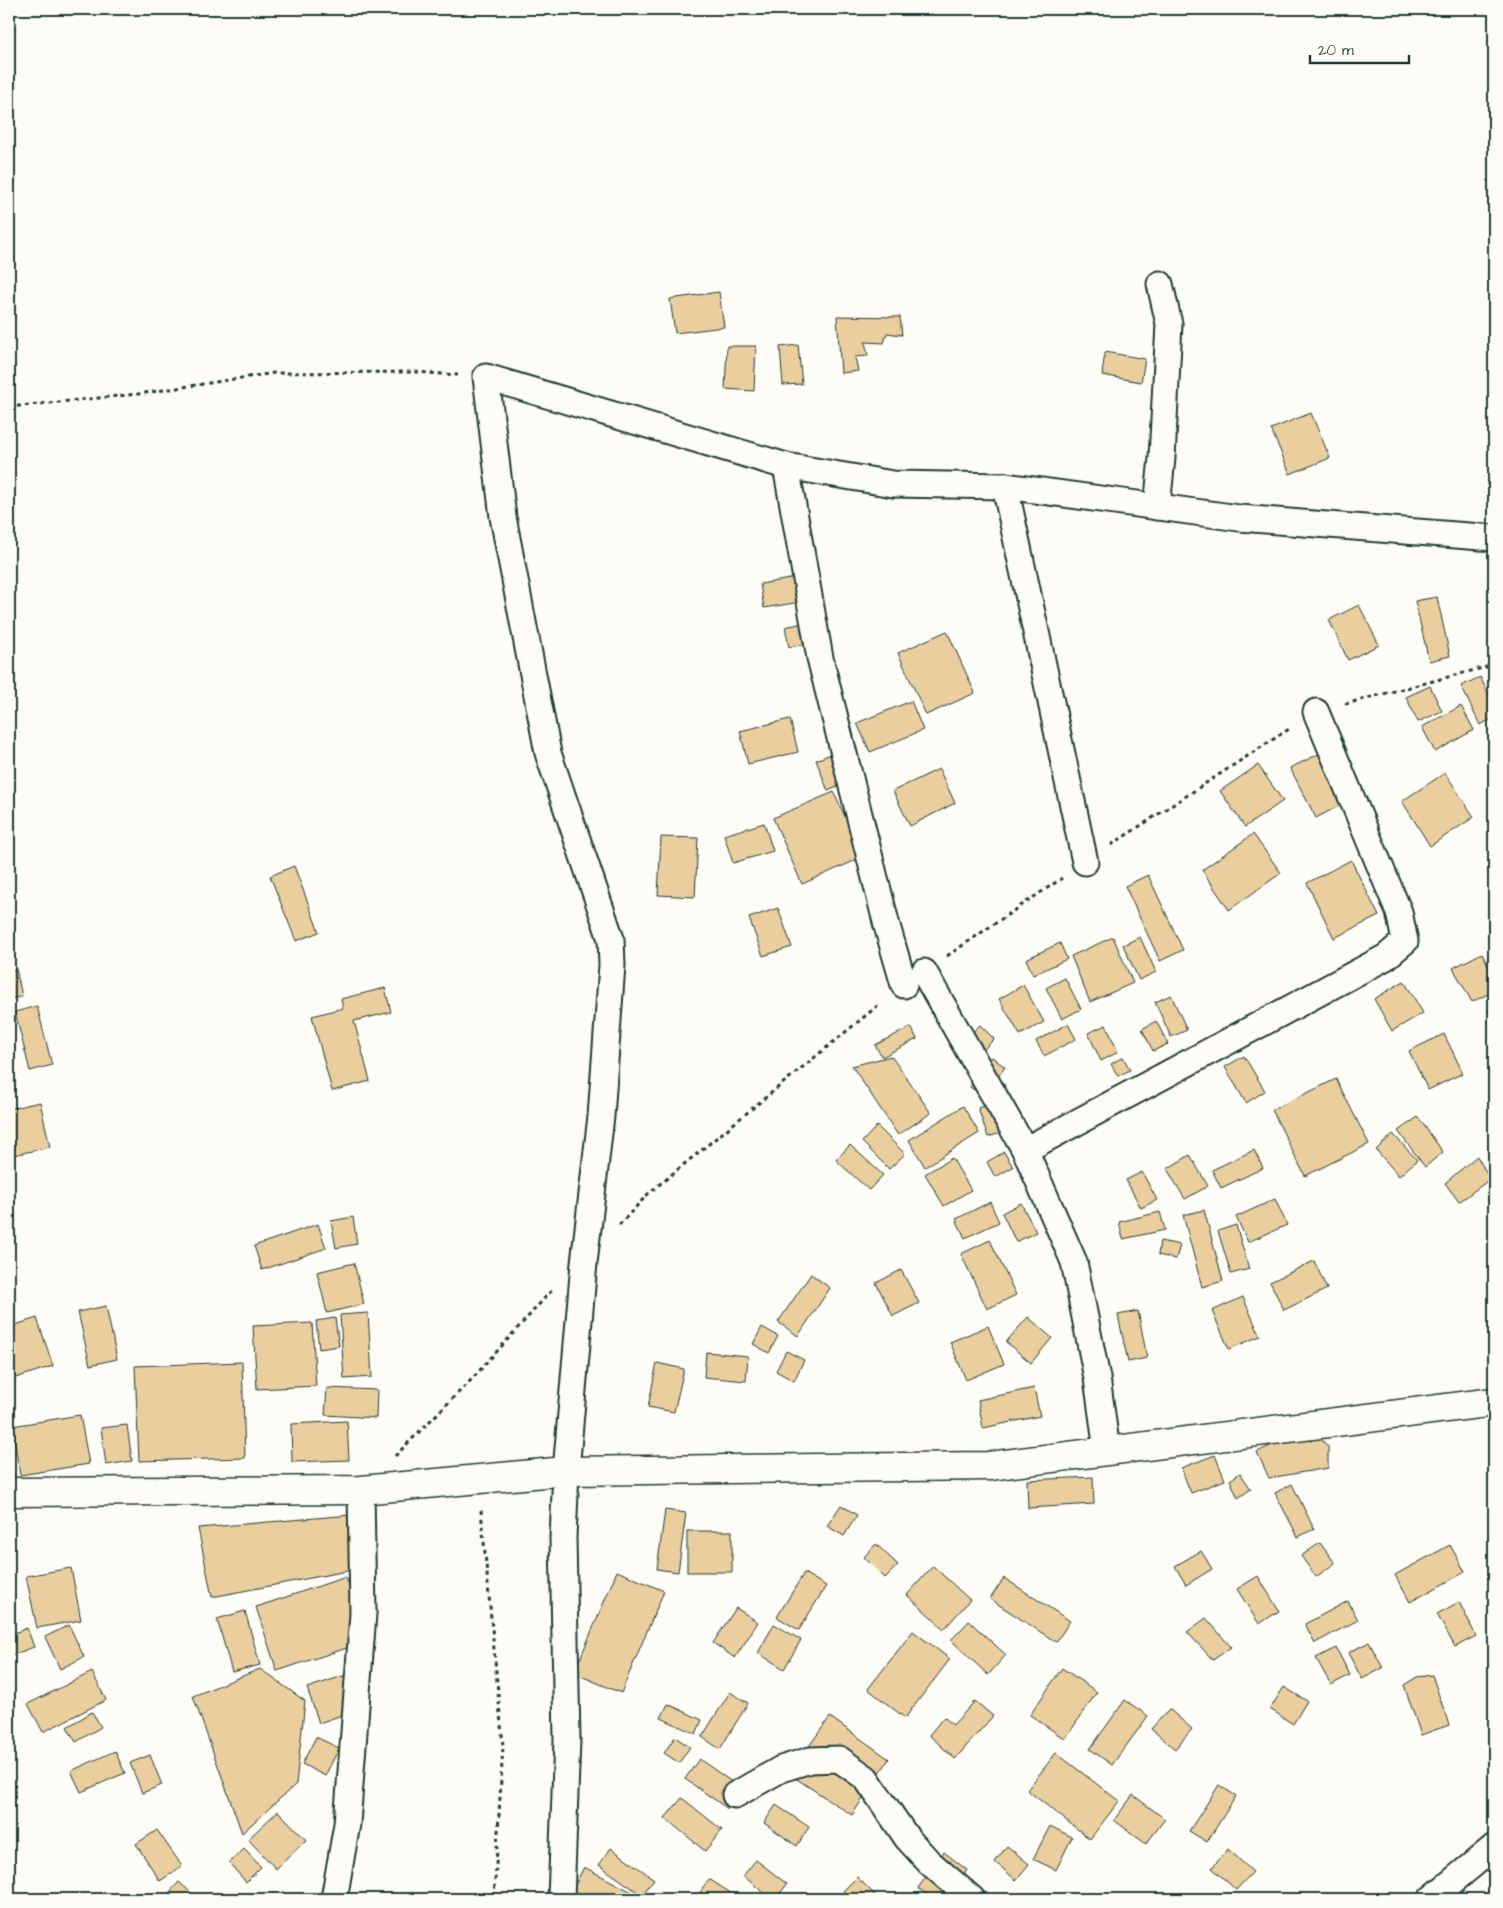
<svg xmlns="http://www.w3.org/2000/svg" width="1503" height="1908" viewBox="0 0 1503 1908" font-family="'Architects Daughter',sans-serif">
  <rect width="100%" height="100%" fill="#fdfcf7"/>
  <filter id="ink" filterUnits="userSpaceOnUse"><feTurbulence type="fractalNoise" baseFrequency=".02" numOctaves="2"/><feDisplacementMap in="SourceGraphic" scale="10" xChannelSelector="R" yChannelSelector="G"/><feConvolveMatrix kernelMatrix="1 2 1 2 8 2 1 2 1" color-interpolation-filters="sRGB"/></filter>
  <g filter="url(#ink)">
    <g fill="#ebce9e" stroke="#1f3d34">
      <path d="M719 292 724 327 675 333 670 299Z"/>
      <path d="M837 316 900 317 902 335 887 333 884 343 865 342 868 356 855 357 858 371 841 373Z"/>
      <path d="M798 345 802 384 783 385 780 347Z"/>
      <path d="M727 346H756L754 391 725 389Z"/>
      <path d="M1105 352 1145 359 1141 382 1102 375Z"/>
      <path d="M1311 413 1330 458 1290 474 1271 429Z"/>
      <path d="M796 578 800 602 764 608 760 584Z"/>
      <path d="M1437 597 1450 656 1429 661 1415 601Z"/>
      <path d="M1359 605 1379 645 1348 660 1329 620Z"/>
      <path d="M822 619 826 640 789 647 785 627Z"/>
      <path d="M947 631 975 693 926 715 898 653Z"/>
      <path d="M1480 677 1494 705V718L1480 725 1461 686Z"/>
      <path d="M1430 686 1442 711 1418 722 1406 697Z"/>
      <path d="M911 701 923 730 870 752 857 723Z"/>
      <path d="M1461 706 1474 730 1435 752 1422 727Z"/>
      <path d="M790 719 798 752 748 764 740 731Z"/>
      <path d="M848 747 860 777 828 791 816 760Z"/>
      <path d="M1323 752 1348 801 1316 818 1290 768Z"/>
      <path d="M1258 765 1283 801 1245 827 1220 791Z"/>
      <path d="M939 769 955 803 910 826 893 791Z"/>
      <path d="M1445 773 1474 817 1430 846 1402 801Z"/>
      <path d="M834 792 863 857 802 884 773 818Z"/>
      <path d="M764 823 773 851 733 863 724 835Z"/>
      <path d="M1253 834 1281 873 1229 910 1202 870Z"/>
      <path d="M661 837 698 838 695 897 658 895Z"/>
      <path d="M1351 860 1379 916 1334 938 1307 883Z"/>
      <path d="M294 866 319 932 296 941 270 876Z"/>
      <path d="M1148 875 1183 950 1160 961 1125 886Z"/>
      <path d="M778 908 792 947 763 956 749 918Z"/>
      <path d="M1113 937 1133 983 1090 1002 1071 956Z"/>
      <path d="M1140 937 1156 972 1139 980 1123 945Z"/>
      <path d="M1060 943 1067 959 1033 975 1026 959Z"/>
      <path d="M1482 953 1494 977V991L1472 1002 1453 968Z"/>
      <path d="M16 969 22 996 9 1000V971Z"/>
      <path d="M1065 978 1081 1009 1062 1019 1046 988Z"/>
      <path d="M1404 981 1423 1013 1392 1031 1374 999Z"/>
      <path d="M1023 985 1044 1022 1020 1035 999 999Z"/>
      <path d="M385 988 391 1012 354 1021 370 1081 332 1091 312 1016 343 1008 341 999Z"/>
      <path d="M1171 995 1187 1030 1171 1037 1155 1002Z"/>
      <path d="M1494 1005V1018L1488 1010Z"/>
      <path d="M37 1006 52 1065 30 1071 15 1012Z"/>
      <path d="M1156 1021 1168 1044 1153 1051 1142 1029Z"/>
      <path d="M1068 1024 1076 1039 1044 1056 1036 1041Z"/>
      <path d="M980 1025 994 1039 971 1063 956 1048Z"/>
      <path d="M1106 1025 1118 1052 1101 1061 1088 1033Z"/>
      <path d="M911 1027 917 1039 882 1057 875 1045Z"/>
      <path d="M1444 1034 1463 1073 1428 1090 1409 1051Z"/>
      <path d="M891 1056 931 1113 898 1135 852 1066Z"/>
      <path d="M1244 1056 1265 1091 1246 1103 1225 1067Z"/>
      <path d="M992 1057 1005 1067 984 1097 970 1087Z"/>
      <path d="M1123 1057 1130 1070 1118 1076 1111 1064Z"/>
      <path d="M1336 1079 1369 1144 1305 1176 1272 1110Z"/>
      <path d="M40 1102 50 1147 9 1156V1109Z"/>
      <path d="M993 1103 1004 1132 988 1137 978 1108Z"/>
      <path d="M963 1106 979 1133 925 1167 909 1140Z"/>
      <path d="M1418 1117 1443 1152 1425 1167 1398 1131Z"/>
      <path d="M877 1126 905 1154 889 1169 862 1142Z"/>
      <path d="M1393 1134 1417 1160 1399 1176 1376 1150Z"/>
      <path d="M850 1145 883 1175 869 1190 836 1160Z"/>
      <path d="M1254 1150 1263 1168 1221 1188 1212 1170Z"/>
      <path d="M1004 1152 1013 1167 995 1177 987 1162Z"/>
      <path d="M1190 1155 1208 1186 1185 1199 1167 1169Z"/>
      <path d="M1477 1156 1490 1179 1459 1202 1445 1183Z"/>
      <path d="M952 1158 971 1190 944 1206 925 1174Z"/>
      <path d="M1142 1172 1157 1200 1141 1208 1126 1180Z"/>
      <path d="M1275 1199 1287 1225 1248 1242 1236 1217Z"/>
      <path d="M990 1202 999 1222 965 1238 956 1219Z"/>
      <path d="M1021 1203 1036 1232 1016 1242 1002 1213Z"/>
      <path d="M1204 1210 1223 1281 1202 1287 1183 1215Z"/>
      <path d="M1160 1212 1165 1230 1123 1239 1119 1222Z"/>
      <path d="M353 1217 357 1244 336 1248 331 1221Z"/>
      <path d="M318 1224 326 1248 262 1270 254 1246Z"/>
      <path d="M1236 1225 1249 1269 1231 1274 1218 1231Z"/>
      <path d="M990 1240 1016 1295 987 1309 961 1254Z"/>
      <path d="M1160 1241 1180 1245 1176 1259 1158 1255Z"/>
      <path d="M1314 1261 1327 1289 1284 1310 1270 1282Z"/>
      <path d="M354 1263 364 1304 327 1313 317 1272Z"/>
      <path d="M901 1270 919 1303 893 1316 876 1283Z"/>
      <path d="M811 1274 830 1288 798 1336 778 1322Z"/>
      <path d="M1243 1297 1260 1336 1229 1349 1212 1311Z"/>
      <path d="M106 1306 117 1359 90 1365 78 1312Z"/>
      <path d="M1138 1311 1147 1358 1128 1362 1118 1315Z"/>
      <path d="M368 1313 372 1377 344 1379 340 1315Z"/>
      <path d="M1028 1317 1052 1338 1031 1363 1006 1342Z"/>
      <path d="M37 1318 53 1366 9 1380V1327Z"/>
      <path d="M335 1318 339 1346 319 1349 316 1321Z"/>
      <path d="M312 1323 316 1386 257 1389 253 1326Z"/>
      <path d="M988 1326 1004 1364 966 1380 950 1342Z"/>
      <path d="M762 1327 778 1336 769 1353 753 1344Z"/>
      <path d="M786 1351 804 1360 794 1381 776 1371Z"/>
      <path d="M706 1352 748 1356 746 1381 704 1377Z"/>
      <path d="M242 1362 245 1458 139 1461 135 1366Z"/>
      <path d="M657 1363 684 1369 674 1412 648 1407Z"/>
      <path d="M327 1388 377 1390 376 1418 325 1415Z"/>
      <path d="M1034 1388 1040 1416 983 1428 978 1400Z"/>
      <path d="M80 1415 89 1464 20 1475 12 1426Z"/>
      <path d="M347 1421 349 1460 292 1462 291 1424Z"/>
      <path d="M127 1425 132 1461 106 1465 101 1428Z"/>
      <path d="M1311 1427 1328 1447V1468L1269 1478 1257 1452Z"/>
      <path d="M1215 1455 1225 1480 1191 1493 1181 1468Z"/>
      <path d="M1240 1473 1251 1489 1238 1498 1230 1480Z"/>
      <path d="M1093 1477 1094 1504 1028 1508 1027 1480Z"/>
      <path d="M1292 1484 1314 1529 1298 1537 1275 1493Z"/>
      <path d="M841 1505 857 1515 844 1536 827 1526Z"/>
      <path d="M665 1510 686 1513 678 1572 657 1569Z"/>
      <path d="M351 1515 352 1570 212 1597 198 1528Z"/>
      <rect x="687" y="1531" width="45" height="41"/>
      <path d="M1320 1543 1335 1563 1316 1577 1301 1556Z"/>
      <path d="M876 1544 898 1565 885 1578 864 1557Z"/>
      <path d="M1450 1545 1465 1572 1410 1602 1395 1575Z"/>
      <path d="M1201 1551 1212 1569 1186 1585 1175 1566Z"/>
      <path d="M933 1566 970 1600 944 1629 907 1595Z"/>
      <path d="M71 1568 81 1620 37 1628 26 1576Z"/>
      <path d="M617 1571 664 1591 621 1693 574 1673Z"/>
      <path d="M804 1573 826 1586 799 1630 777 1617Z"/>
      <path d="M1258 1576 1279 1611 1259 1624 1237 1589Z"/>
      <path d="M346 1577 368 1641 277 1671 256 1607Z"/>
      <path d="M1004 1578 1070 1621 1056 1642 990 1599Z"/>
      <path d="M1348 1601 1358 1620 1315 1643 1305 1624Z"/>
      <path d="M1459 1602 1476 1636 1455 1647 1437 1614Z"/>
      <path d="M736 1608 758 1622 735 1658 713 1643Z"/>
      <path d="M245 1611 260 1665 232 1672 217 1619Z"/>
      <path d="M1206 1618 1231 1647 1213 1660 1187 1632Z"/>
      <path d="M969 1621 1006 1655 988 1675 951 1640Z"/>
      <path d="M774 1624 801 1640 784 1669 758 1653Z"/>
      <path d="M69 1625 84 1657 60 1669 45 1637Z"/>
      <path d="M27 1628 34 1647 9 1656V1635Z"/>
      <path d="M913 1631 950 1659 905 1718 868 1689Z"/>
      <path d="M1369 1642 1383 1668 1362 1679 1348 1653Z"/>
      <path d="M1336 1648 1350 1675 1331 1685 1316 1658Z"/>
      <path d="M1062 1668 1097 1692 1065 1739 1030 1715Z"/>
      <path d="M260 1669 305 1701 296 1784 242 1833 193 1696Z"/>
      <path d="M92 1672 106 1700 43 1732 28 1704Z"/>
      <path d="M346 1675 359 1709 319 1723 307 1688Z"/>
      <path d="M1432 1675 1449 1725 1421 1735 1404 1685 1417 1677Z"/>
      <path d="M1284 1687 1307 1701 1293 1724 1270 1709Z"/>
      <path d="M730 1692 748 1703 720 1749 702 1737Z"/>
      <path d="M1125 1700 1148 1716 1112 1765 1090 1749Z"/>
      <path d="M975 1701 993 1716 955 1759 929 1735 944 1717 953 1725Z"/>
      <path d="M668 1704 702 1720 696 1734 661 1718Z"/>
      <path d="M1169 1709 1192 1729 1175 1749 1151 1729Z"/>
      <path d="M92 1712 101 1727 76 1742 67 1727Z"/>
      <path d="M830 1717 889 1759 852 1815 789 1774Z"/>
      <path d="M316 1737 339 1748 325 1776 302 1764Z"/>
      <path d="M675 1737 690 1747 679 1763 664 1753Z"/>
      <path d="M115 1751 125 1773 81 1792 71 1771Z"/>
      <path d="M1056 1753 1119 1801 1090 1839 1027 1790Z"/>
      <path d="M150 1755 162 1785 142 1793 130 1763Z"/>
      <path d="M699 1759 742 1789 728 1809 685 1779Z"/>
      <path d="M1219 1785 1236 1796 1207 1842 1189 1831Z"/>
      <path d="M1133 1795 1165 1819 1146 1844 1114 1820Z"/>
      <path d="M682 1798 722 1830 705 1851 665 1818Z"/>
      <path d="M776 1805 809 1827 797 1846 764 1823Z"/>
      <path d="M278 1811 306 1840 276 1869 248 1839Z"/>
      <path d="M1050 1826 1072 1837 1056 1870 1033 1859Z"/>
      <path d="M157 1830 182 1866 160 1881 136 1844Z"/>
      <path d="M1007 1846 1029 1864 1016 1880 995 1862Z"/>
      <path d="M611 1848 654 1879 642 1895 599 1865Z"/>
      <path d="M244 1849 261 1867 246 1882 229 1863Z"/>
      <path d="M1228 1849 1253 1872 1236 1890 1212 1868Z"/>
      <path d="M944 1852 967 1870 949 1899H933L918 1888Z"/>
      <path d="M756 1860 787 1884 776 1899H772L743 1876Z"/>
      <path d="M584 1867 634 1893 631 1899H588L572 1891Z"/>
      <path d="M857 1877 879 1899H851L843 1891Z"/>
      <path d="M709 1879 740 1899H696Z"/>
      <path d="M179 1882 198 1899H163Z"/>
    </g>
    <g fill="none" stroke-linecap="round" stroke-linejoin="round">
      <defs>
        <g id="street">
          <path d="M786 466 820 658 887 926 904 985"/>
          <path d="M1005 486 1085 862"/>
          <path d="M1157 507 1162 458 1169 324 1160 284"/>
          <path d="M924 972 1025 1150 1074 1262 1097 1378 1107 1451"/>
          <path d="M1025 1150 1386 957 1405 941 1399 912 1316 712"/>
          <path d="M735 1795 781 1769 810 1760 839 1759 866 1778 907 1838 929 1862 972 1899"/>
          <path d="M334 1899 347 1824 363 1614 361 1490"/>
          <path d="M561 1899 567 1740 563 1538 566 1471 584 1263 601 1116 612 965 611 939 548 753 503 517 486 377 786 466 893 484 1005 486 1239 518 1494 538"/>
          <path d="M1431 1899 1494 1847"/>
        </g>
        <path id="secondary" d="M9 1492 361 1490 566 1471 989 1466 1494 1402"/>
      </defs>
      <use href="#street" stroke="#1f3d34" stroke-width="29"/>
      <use href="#secondary" stroke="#1f3d34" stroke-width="31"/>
      <g stroke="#1f3d34" stroke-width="3" stroke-dasharray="4 4" stroke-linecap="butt">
        <path d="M9 407 138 394 274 373 414 372 458 375"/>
        <path d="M1345 704 1494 665"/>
        <path d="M1111 845 1292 727"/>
        <path d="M947 956 1062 878"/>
        <path d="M619 1225 649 1193 881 1003"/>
        <path d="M395 1456 472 1379 552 1290"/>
        <path d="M481 1510 503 1746 494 1899"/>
      </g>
      <use href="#street" stroke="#fdfcf7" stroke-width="25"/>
      <use href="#secondary" stroke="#fdfcf7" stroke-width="28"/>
    </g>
  </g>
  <rect width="1503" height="1908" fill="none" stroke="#fdfcf7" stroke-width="30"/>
  <rect x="15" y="15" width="1473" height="1878" fill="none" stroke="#1f3d34" stroke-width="2" filter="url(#ink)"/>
  <path d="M1310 55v8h99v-8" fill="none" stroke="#1f3d34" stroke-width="2.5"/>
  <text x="1318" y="55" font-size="15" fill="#1f3d34" stroke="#fdfcf7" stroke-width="4" paint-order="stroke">20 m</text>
</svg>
